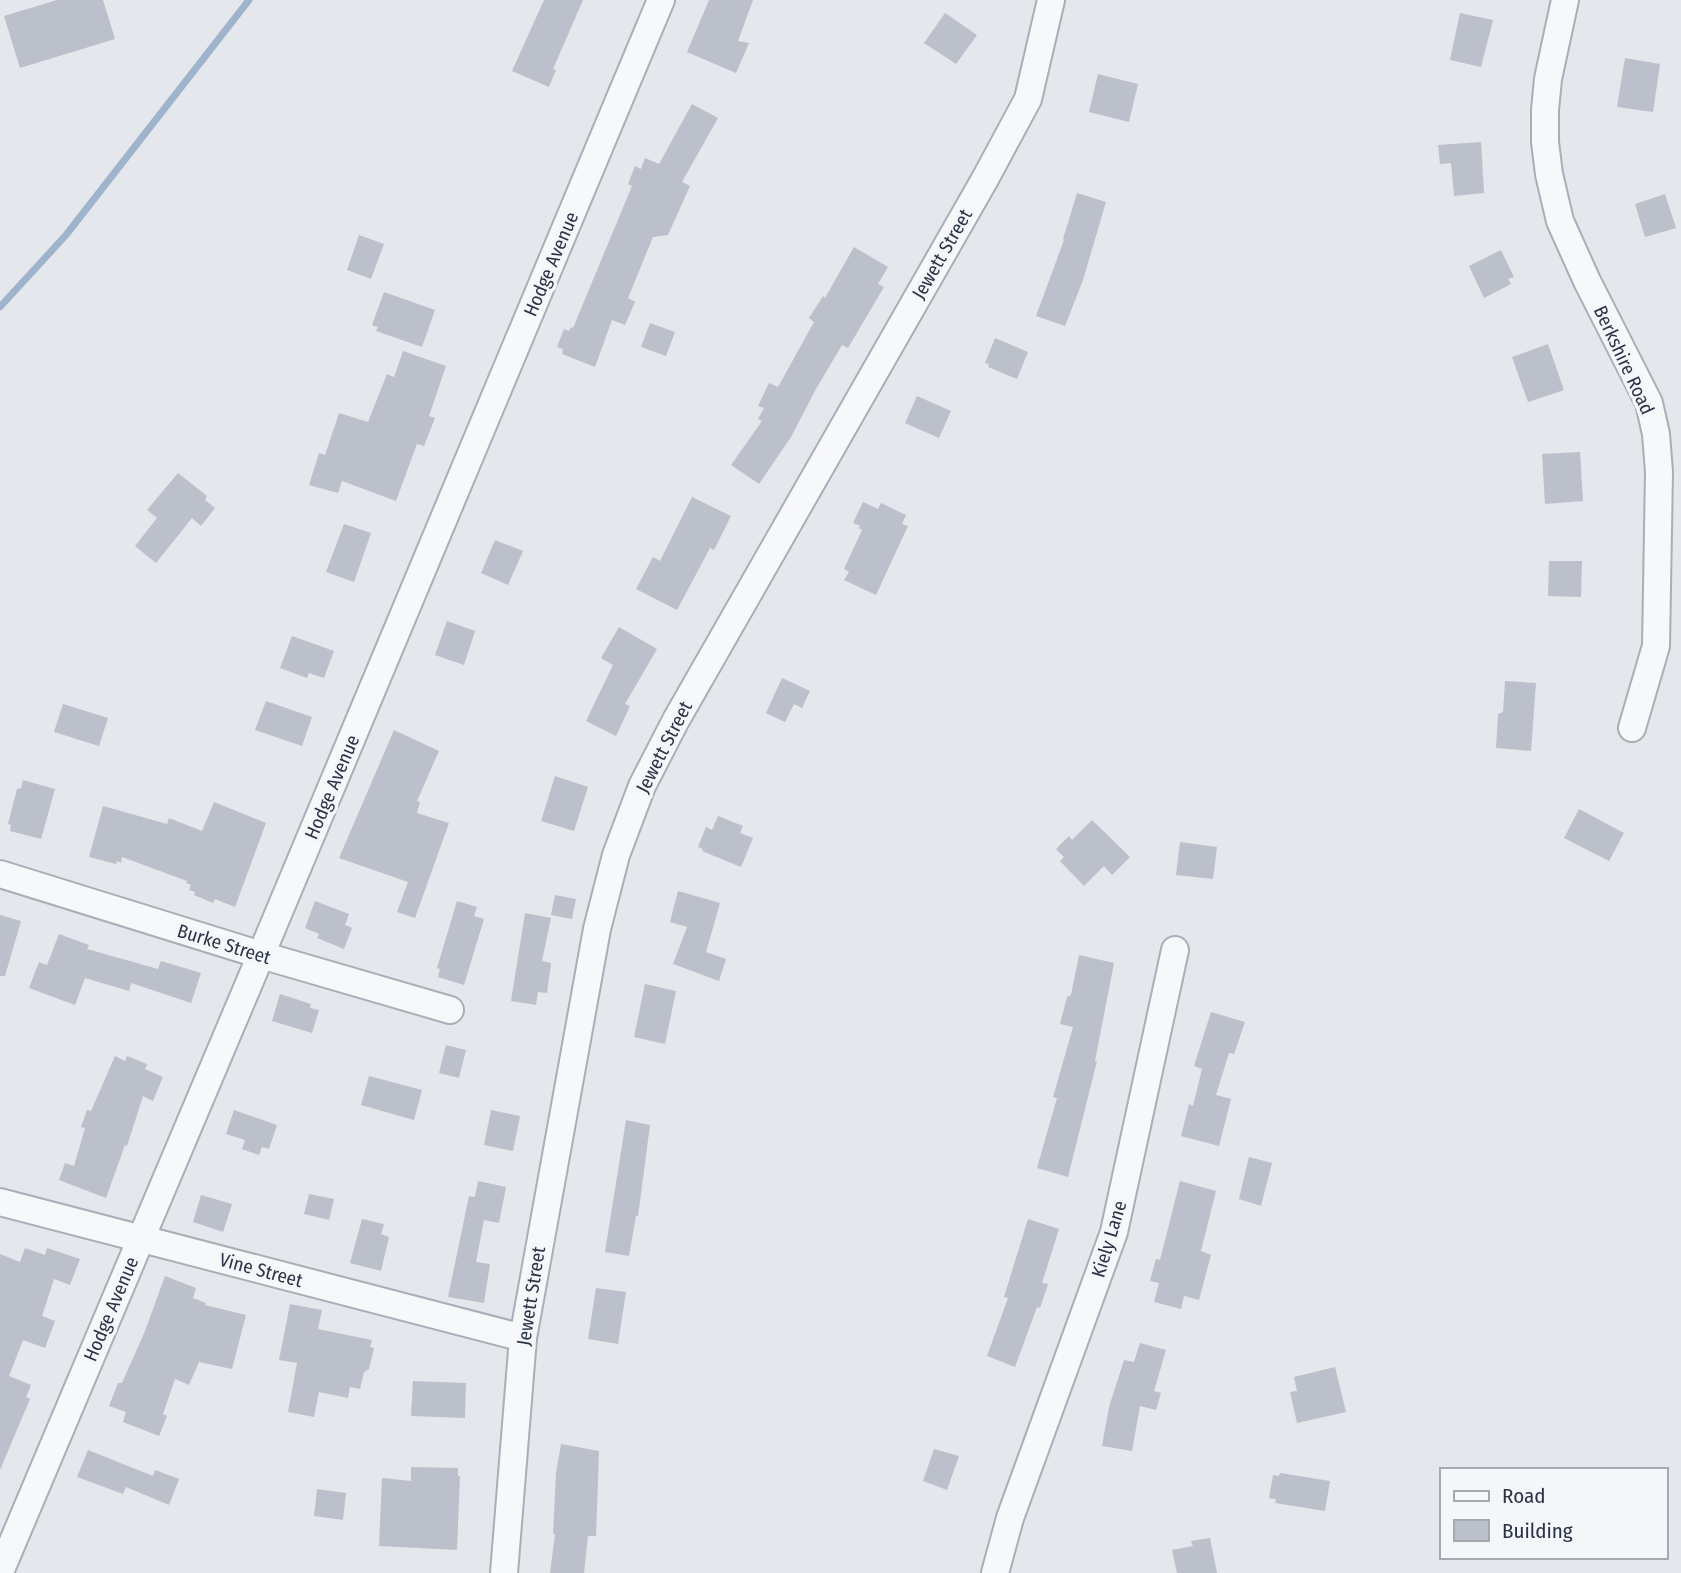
<svg xmlns="http://www.w3.org/2000/svg" width="1681" height="1573" viewBox="0 0 1681 1573" font-family="'Fira Sans Condensed',sans-serif">
  <rect width="100%" height="100%" fill="#e4e7ec"/>
  <g fill="none" stroke-linecap="round" stroke-linejoin="round">
    <path stroke="#9fb4cc" stroke-width="7" d="M0 307 66 235 249 0"/>
  </g>
  <g fill="#bbc0ca">
    <path d="M57 0H103L115 39 20 68 4 16Z"/>
    <path d="M544 0H583L553 69 556 70 549 87 512 71Z"/>
    <path d="M709 0H753L738 41 749 43 736 73 687 52Z"/>
    <path d="M945 13 977 35 956 64 924 43Z"/>
    <path d="M1460 13 1493 20 1481 67 1450 60Z"/>
    <path d="M1625 58 1660 64 1653 112 1617 107Z"/>
    <path d="M1098 74 1138 84 1129 122 1089 112Z"/>
    <path d="M692 104 718 118 682 182 690 186 668 235 653 237 628 298 635 302 625 325 612 320 595 367 562 354 563 349 557 347 564 329 569 331 571 327 573 328 632 186 628 184 635 166 641 169 645 158 659 164Z"/>
    <path d="M1481 142 1484 193 1454 196 1451 163 1440 164 1438 145Z"/>
    <path d="M1077 193 1106 202 1083 280 1065 326 1036 316 1064 240 1063 239Z"/>
    <path d="M1665 194 1676 228 1645 237 1635 204Z"/>
    <path d="M359 235 384 244 371 279 347 270Z"/>
    <path d="M854 247 888 267 878 284 884 287 848 348 842 345 816 389 791 437 759 484 731 465 762 421 758 419 764 408 758 406 769 383 778 387 814 322 809 318 823 296 825 298Z"/>
    <path d="M1501 250 1514 277 1508 279 1511 284 1484 298 1469 266Z"/>
    <path d="M384 292 435 310 422 347 376 331 378 327 372 325Z"/>
    <path d="M650 323 675 332 666 356 641 347Z"/>
    <path d="M995 338 1028 352 1017 379 988 367 989 364 985 363Z"/>
    <path d="M1548 344 1564 390 1528 402 1512 357Z"/>
    <path d="M403 351 446 366 429 416 435 418 424 446 417 444 396 501 342 481 338 493 309 485 319 453 325 455 339 413 368 422 387 374 394 377Z"/>
    <path d="M917 396 951 411 939 438 905 423Z"/>
    <path d="M1580 452 1583 501 1545 504 1542 454Z"/>
    <path d="M178 473 207 496 205 500 215 508 201 526 192 518 156 563 135 546 157 518 147 510Z"/>
    <path d="M692 497 731 516 714 550 710 548 677 610 636 589 653 557 660 561Z"/>
    <path d="M863 502 878 509 881 503 906 515 902 524 908 526 876 595 844 580 849 572 844 569 862 530 859 528 860 526 853 523Z"/>
    <path d="M344 524 371 533 354 582 326 572Z"/>
    <path d="M495 540 523 551 508 585 481 573Z"/>
    <path d="M1549 561H1582L1581 597 1548 596Z"/>
    <path d="M447 621 475 631 464 665 435 655Z"/>
    <path d="M619 627 657 649 625 704 630 706 616 736 586 721 613 665 601 658Z"/>
    <path d="M292 636 334 651 324 678 309 673 307 678 280 668Z"/>
    <path d="M782 678 810 691 802 708 794 704 785 722 766 713Z"/>
    <path d="M1505 681 1536 683 1531 751 1496 748 1498 714 1503 712Z"/>
    <path d="M266 701 312 717 302 746 255 730Z"/>
    <path d="M63 704 108 718 99 746 54 732Z"/>
    <path d="M394 730 439 751 417 801 420 802 417 813 449 823 415 918 397 912 408 882 339 858Z"/>
    <path d="M555 776 588 787 574 831 541 821Z"/>
    <path d="M23 780 55 789 41 839 10 831 11 825 8 824 17 789 21 788Z"/>
    <path d="M214 802 266 823 235 907 215 899 213 903 194 895 195 892 189 890 191 885 186 883 187 881 122 857 121 863 117 861 116 864 89 857 103 806 167 824 169 818 202 831Z"/>
    <path d="M1579 809 1624 833 1609 861 1564 838Z"/>
    <path d="M718 816 743 826 740 833 753 838 741 867 702 851 703 849 698 847 706 827 712 830Z"/>
    <path d="M1092 820 1130 857 1112 875 1104 866 1084 886 1060 861 1064 857 1056 849 1069 836 1072 840Z"/>
    <path d="M1180 842 1217 847 1213 879 1176 875Z"/>
    <path d="M678 891 720 903 706 952 726 959 719 981 673 964 687 927 670 922Z"/>
    <path d="M555 895 576 899 572 919 551 915Z"/>
    <path d="M315 901 349 914 345 925 352 928 344 949 317 938 319 934 305 928Z"/>
    <path d="M457 901 477 907 474 916 484 919 464 985 438 977 440 969 437 968Z"/>
    <path d="M525 913 551 918 542 961 551 963 547 993 538 992 536 1005 511 1001Z"/>
    <path d="M0 915 21 921 5 976H0Z"/>
    <path d="M59 934 89 945 87 949 158 969 161 961 201 973 191 1003 131 983 129 991 85 978 75 1005 29 988 39 962 47 965Z"/>
    <path d="M1079 955 1114 963 1095 1061H1097L1068 1177 1037 1168 1057 1098 1053 1097 1073 1027 1060 1024 1067 997 1071 995Z"/>
    <path d="M645 984 676 991 665 1044 634 1037Z"/>
    <path d="M280 994 311 1004 310 1008 319 1010 312 1033 272 1021Z"/>
    <path d="M1211 1012 1245 1022 1234 1054 1229 1053 1216 1095 1231 1099 1219 1146 1181 1136 1189 1104 1193 1106 1202 1069 1194 1066Z"/>
    <path d="M446 1045 466 1050 459 1078 439 1073Z"/>
    <path d="M115 1056 125 1061 127 1056 147 1064 145 1069 163 1077 153 1101 143 1096 127 1146 125 1145 106 1198 59 1180 65 1163 74 1166 85 1128 81 1127 87 1110 91 1111Z"/>
    <path d="M369 1076 422 1090 414 1120 361 1105Z"/>
    <path d="M234 1110 277 1125 269 1149 262 1147 259 1155 242 1149 245 1140 226 1134Z"/>
    <path d="M491 1110 520 1116 513 1151 484 1145Z"/>
    <path d="M626 1120 650 1125 638 1216H636L629 1256 605 1252Z"/>
    <path d="M1249 1157 1272 1163 1261 1206 1239 1199Z"/>
    <path d="M478 1181 506 1187 499 1223 484 1220 476 1262 490 1264 484 1303 448 1297 469 1196 475 1197Z"/>
    <path d="M1180 1181 1216 1191 1201 1251 1211 1255 1199 1300 1184 1296 1181 1309 1154 1302 1159 1283 1150 1281 1156 1259 1160 1260Z"/>
    <path d="M309 1194 334 1199 329 1220 304 1214Z"/>
    <path d="M201 1195 232 1204 223 1232 193 1222Z"/>
    <path d="M362 1219 384 1224 381 1234 389 1237 381 1271 350 1263Z"/>
    <path d="M1028 1219 1059 1229 1042 1283 1048 1284 1040 1308 1037 1307 1015 1367 987 1356 1008 1298 1004 1297Z"/>
    <path d="M25 1248 45 1255 47 1248 80 1259 70 1285 54 1279 42 1316 55 1321 45 1348 23 1340 9 1376 31 1385 26 1397 30 1399 0 1470V1254L20 1262Z"/>
    <path d="M165 1276 196 1288 193 1298 206 1303 205 1305 246 1315 232 1369 199 1362 189 1385 175 1379 163 1414 167 1416 159 1436 123 1422 126 1412 109 1406 118 1383H122L145 1331Z"/>
    <path d="M596 1288 626 1292 618 1344 588 1339Z"/>
    <path d="M290 1304 322 1310 318 1329 372 1340 370 1347 374 1348 369 1369 364 1372 360 1389 350 1387 348 1398 319 1392 314 1417 288 1412 297 1363 279 1360Z"/>
    <path d="M1140 1343 1166 1350 1154 1391 1161 1393 1156 1410 1140 1406 1132 1451 1102 1446 1109 1407 1124 1360 1134 1362Z"/>
    <path d="M1335 1367 1346 1412 1297 1423 1290 1392 1297 1391 1294 1377Z"/>
    <path d="M413 1381 466 1383 465 1418 411 1416Z"/>
    <path d="M561 1444 599 1451 596 1536H588L584 1573H550L555 1534H553L556 1473Z"/>
    <path d="M934 1449 959 1456 947 1490 923 1481Z"/>
    <path d="M88 1450 153 1476 155 1470 179 1479 169 1505 126 1487 123 1494 77 1477Z"/>
    <path d="M411 1467 458 1468V1476H460L457 1550 379 1546 382 1478 411 1481Z"/>
    <path d="M1280 1473 1330 1481 1325 1511 1275 1503 1276 1499 1269 1498 1273 1475 1279 1476Z"/>
    <path d="M317 1489 346 1493 343 1520 314 1516Z"/>
    <path d="M1210 1538 1217 1573H1177L1172 1550 1193 1546 1191 1541Z"/>
  </g>
  <g fill="none" stroke-linecap="round" stroke-linejoin="round">
    <defs>
      <g id="minor">
        <path d="M1565 0 1548 79 1545 110V142L1549 174 1560 221 1587 281 1649 403 1656 434 1659 472 1656 646 1632 728"/>
        <path d="M0 874 261 955 450 1010"/>
        <path d="M0 1202 523 1338"/>
        <path d="M0 1572 261 955 661 0"/>
        <path d="M504 1573 523 1338 597 929 616 855 642 786 676 720 985 179 1028 99 1051 0"/>
        <path d="M995 1573 1010 1518 1114 1232 1175 950"/>
      </g>
    </defs>
    <use href="#minor" stroke="#a9aeb7" stroke-width="30"/>
    <use href="#minor" stroke="#f7f8fa" stroke-width="26"/>
  </g>
  <g text-anchor="middle" dominant-baseline="central" stroke-width="7" stroke-linejoin="round" paint-order="stroke">
    <g font-size="19" fill="#2b3445" stroke="#f4f6f9">
      <text transform="translate(942 254) rotate(-60)">Jewett Street</text>
      <text transform="translate(551 264) rotate(-67)">Hodge Avenue</text>
      <text transform="translate(1624 360) rotate(65)">Berkshire Road</text>
      <text transform="translate(664 747) rotate(-63)">Jewett Street</text>
      <text transform="translate(332 787) rotate(-67)">Hodge Avenue</text>
      <text transform="translate(224 944) rotate(17)">Burke Street</text>
      <text transform="translate(1109 1239) rotate(-73)">Kiely Lane</text>
      <text transform="translate(261 1270) rotate(15)">Vine Street</text>
      <text transform="translate(531 1296) rotate(-81)">Jewett Street</text>
      <text transform="translate(111 1309) rotate(-67)">Hodge Avenue</text>
    </g>
  </g>
  <rect x="1440" y="1468" width="228" height="91" fill="#f4f6f9" stroke="#a4a8b1" stroke-width="2"/>
  <rect x="1454" y="1491" width="35" height="10" fill="#f7f8fa" stroke="#a4a8b1" stroke-width="2"/>
  <text x="1502" y="1503" font-size="21" fill="#2b3445">Road</text>
  <rect x="1454" y="1520" width="35" height="21" fill="#bbc0ca" stroke="#a4a8b1" stroke-width="2"/>
  <text x="1502" y="1538" font-size="21" fill="#2b3445">Building</text>
</svg>
